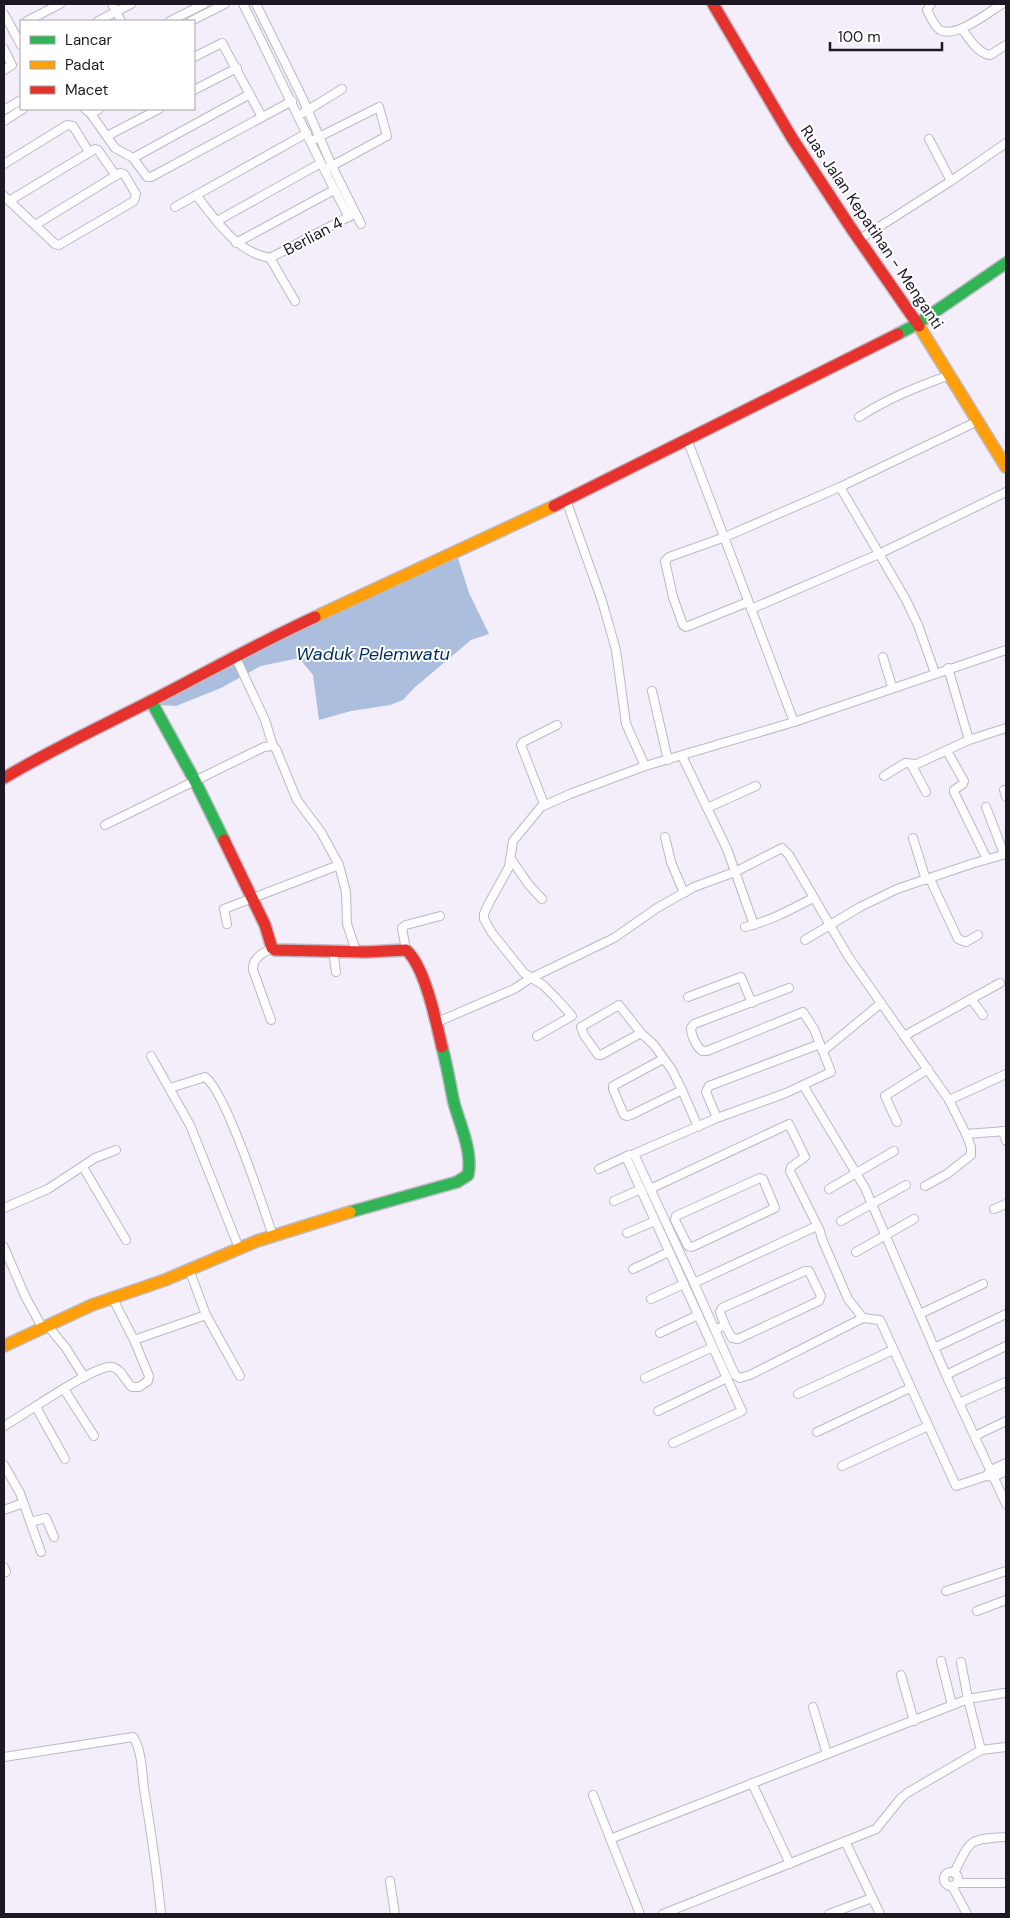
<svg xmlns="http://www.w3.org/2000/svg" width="1010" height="1918" viewBox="0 0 1010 1918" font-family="'DM Sans',sans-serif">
  <rect width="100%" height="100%" fill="#f3eefa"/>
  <path fill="#acbedd" d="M458 558 469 593 489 634 471 640 414 688 403 700 390 705 351 711 319 720 313 675 299 658 261 666 221 688 176 706 158 705 259 649Z"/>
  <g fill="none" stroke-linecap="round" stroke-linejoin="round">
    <defs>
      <g id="street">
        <path d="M112 4 121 21"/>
        <path d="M243 4C279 75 311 147 349 217"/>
        <path d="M256 4 302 97 332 166 361 224"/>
        <path d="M931 4 927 10C930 16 934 26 940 30 955 39 989 12 1002 4"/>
        <path d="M4 14 21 45"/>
        <path d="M27 21 60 4"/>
        <path d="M98 21 131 4"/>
        <path d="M170 21 204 4"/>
        <path d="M191 21 225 4"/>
        <path d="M962 29C969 38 977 53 990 55L1006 45"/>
        <path d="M4 49 12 65 4 70"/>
        <path d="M194 57 222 43 262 117"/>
        <path d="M194 90 237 68"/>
        <path d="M85 109 91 114 115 148 133 158 147 177H151L292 101"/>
        <path d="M4 110 21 100"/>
        <path d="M303 113 342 89"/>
        <path d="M91 114 99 109"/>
        <path d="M4 121 23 109"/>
        <path d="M107 136 159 109"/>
        <path d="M315 139 379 107 387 136 328 168"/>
        <path d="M929 139 951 181"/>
        <path d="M133 158 250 94"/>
        <path d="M4 164 67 125 73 126 89 152"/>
        <path d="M196 195C216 220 236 252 270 258L295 301"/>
        <path d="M4 196 55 244 59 245 134 201 136 194 124 174 120 173 35 225"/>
        <path d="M9 201 95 149 98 150 116 176"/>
        <path d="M175 207 307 133"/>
        <path d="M217 221 321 163"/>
        <path d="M860 239 951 181 1006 143"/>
        <path d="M236 243 334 190"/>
        <path d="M270 258 352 215"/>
        <path d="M859 417C891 397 914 388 950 375"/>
        <path d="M687 439 794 722"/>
        <path d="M840 487 905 598 918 625 935 673"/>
        <path d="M566 500 602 601 616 650 626 724 645 766"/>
        <path d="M748 602 686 627 683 625 673 597 665 561 669 557 725 537 840 487 978 421"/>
        <path d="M751 609 879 554 1006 492"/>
        <path d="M235 656 265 720 273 746"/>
        <path d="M883 657 892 687"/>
        <path d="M948 668 969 740"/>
        <path d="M652 691 668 760"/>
        <path d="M947 751 964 781 963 784 954 790V792L987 859"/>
        <path d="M682 756 727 849 754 925"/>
        <path d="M911 764 926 792"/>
        <path d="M884 776 905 763 917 764 969 740 1006 728"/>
        <path d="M1004 790 1006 797"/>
        <path d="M544 804 521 745 523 742 557 725"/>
        <path d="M986 807 1004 854"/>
        <path d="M707 808 756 786"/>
        <path d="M105 825 264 747 273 746 276 749 297 800 321 832 339 865 346 892 347 924 356 951"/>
        <path d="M665 837 671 862 684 893"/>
        <path d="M913 838 926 880"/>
        <path d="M511 859 529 885 542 899"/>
        <path d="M930 879 958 939 966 942 978 935"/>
        <path d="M227 924 224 909 339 865"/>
        <path d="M745 927C770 921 790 910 813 898"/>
        <path d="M805 940 860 907 897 889 971 864 1006 854"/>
        <path d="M406 950 402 928 406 925 440 916"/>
        <path d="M333 951 336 972"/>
        <path d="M789 988 694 1024 691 1028C691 1035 696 1046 702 1051H707L803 1012 814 1029 831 1072 786 1093 717 1118 634 1154 694 1283 817 1226"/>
        <path d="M688 997 741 977 752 1003"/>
        <path d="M971 999 983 1015"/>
        <path d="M271 1020 253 970C252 958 263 953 272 948"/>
        <path d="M435 1023 514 989 531 978 614 938 657 908 694 887 735 872 782 848 789 855 848 956 949 1100 966 1134 971 1147V1155L947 1174 925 1186"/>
        <path d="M641 1033 601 1055H598L584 1035 581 1027 619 1005 641 1033 654 1045 672 1070 682 1090"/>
        <path d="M537 1036 572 1016 556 998 543 985 524 973 492 933 484 919V914L489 903 509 867 513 841 541 807 570 794 645 766 794 722 1006 650"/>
        <path d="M904 1036 1000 983"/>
        <path d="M823 1051 880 1004"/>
        <path d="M151 1056 190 1125 239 1248"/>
        <path d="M663 1059 613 1086V1089L624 1115 627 1116 631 1115 682 1090 698 1127"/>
        <path d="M803 1085 865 1188 946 1375 1006 1504"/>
        <path d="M170 1088 205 1077C225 1090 264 1209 273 1236"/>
        <path d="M949 1100 1006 1074"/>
        <path d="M717 1118 706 1092 709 1086 820 1044"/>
        <path d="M897 1122 885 1096 928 1069"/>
        <path d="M1003 1131 1006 1141"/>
        <path d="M966 1134 1006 1131"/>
        <path d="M626 1157 742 1411 673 1443"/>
        <path d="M83 1167 126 1240"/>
        <path d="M599 1169 629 1155"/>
        <path d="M760 1178 763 1179 775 1208 692 1247 688 1246 675 1220 676 1216Z"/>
        <path d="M650 1189 789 1124 805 1157 791 1167 790 1171 820 1231 822 1239 848 1299 863 1318 880 1320 956 1486 986 1476"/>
        <path d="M829 1189 894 1151"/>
        <path d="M614 1201 641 1189"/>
        <path d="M4 1208 48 1189 95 1158 116 1150"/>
        <path d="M994 1209 1006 1204"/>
        <path d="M841 1221 906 1185"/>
        <path d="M627 1233 655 1221"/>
        <path d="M4 1247 25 1296 42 1327"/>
        <path d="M856 1252 914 1219"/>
        <path d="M189 1269 206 1315 240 1376"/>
        <path d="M633 1269 669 1252"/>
        <path d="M694 1283 735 1375 740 1378 750 1375 863 1318"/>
        <path d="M651 1299 684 1284"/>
        <path d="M920 1314 983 1284"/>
        <path d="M47 1325 66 1348 84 1377"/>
        <path d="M715 1330 725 1325 720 1312 722 1308 805 1271H809L821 1296 819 1301 738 1339 732 1338 725 1325"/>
        <path d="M660 1333 698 1315"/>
        <path d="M134 1340 206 1315"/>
        <path d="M934 1348 1006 1314"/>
        <path d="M946 1375 1006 1346"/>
        <path d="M645 1378 713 1347"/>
        <path d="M64 1389 94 1436"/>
        <path d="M798 1394 893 1350"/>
        <path d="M959 1403 1006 1382"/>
        <path d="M36 1407 65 1459"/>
        <path d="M658 1411 727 1378"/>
        <path d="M4 1426C23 1416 96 1363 113 1367 122 1370 125 1381 132 1387H139L148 1381 149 1376 134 1340 112 1297"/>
        <path d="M817 1432 910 1388"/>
        <path d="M975 1436 1006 1421"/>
        <path d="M1006 1463 991 1470 986 1476 994 1477 1006 1471"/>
        <path d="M4 1465 20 1493 41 1552"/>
        <path d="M842 1466 928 1426"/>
        <path d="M4 1510 23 1503"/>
        <path d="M30 1522 46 1518 54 1537"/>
        <path d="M4 1567 6 1572"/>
        <path d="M946 1591 1006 1571"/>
        <path d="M977 1611 1006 1600"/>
        <path d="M941 1661 952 1705"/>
        <path d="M961 1662 968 1699 981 1750"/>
        <path d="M901 1675 914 1721"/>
        <path d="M813 1707 827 1754"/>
        <path d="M4 1757 133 1737C142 1750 142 1773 144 1789 151 1831 157 1872 161 1914"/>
        <path d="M752 1783 790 1864"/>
        <path d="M593 1795 640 1914"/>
        <path d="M610 1839 968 1699 1004 1693"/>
        <path d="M845 1841 880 1914"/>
        <circle cx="951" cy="1879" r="7"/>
        <path d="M954 1873C971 1840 967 1839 1006 1837"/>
        <path d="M390 1881 395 1914"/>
        <path d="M957 1883H1006"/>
        <path d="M952 1886 967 1914"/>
        <path d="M663 1914 876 1829 901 1798 907 1793 981 1750 1006 1747"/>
        <path d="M829 1914 872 1898"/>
      </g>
      <g id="fast">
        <path d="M898 334 917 324 1006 263"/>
        <path d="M151 701 195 781 224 840"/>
        <path d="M350 1212 457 1182 468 1175C473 1152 460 1125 454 1103 450 1085 447 1065 442 1047"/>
      </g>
      <g id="slow">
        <path d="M919 326 1006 467"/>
        <path d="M315 617 554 506"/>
        <path d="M4 1346 92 1305 165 1280 257 1241 350 1212"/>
      </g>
      <g id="jam">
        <path d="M713 4 792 138 851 228 919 326"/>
        <path d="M554 506 898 334"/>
        <path d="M4 778C51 750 100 727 149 702 204 674 258 643 315 617"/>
        <path d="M224 840 265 925 272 948 275 950 366 952 406 950C425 966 436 1022 442 1047"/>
      </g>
    </defs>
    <use href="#street" stroke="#bdb9c4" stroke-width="10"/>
    <use href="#fast" stroke="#bdb9c4" stroke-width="14"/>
    <use href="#slow" stroke="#bdb9c4" stroke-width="14"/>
    <use href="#jam" stroke="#bdb9c4" stroke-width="14"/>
    <use href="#street" stroke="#fdfcfe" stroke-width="8"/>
    <use href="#fast" stroke="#30b455" stroke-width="11"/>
    <use href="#slow" stroke="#ff9f0a" stroke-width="11"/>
    <use href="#jam" stroke="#e5322d" stroke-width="11"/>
  </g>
  <g text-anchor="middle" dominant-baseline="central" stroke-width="4" stroke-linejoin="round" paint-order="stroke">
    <g font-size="16" fill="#1d1824" stroke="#fff">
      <text transform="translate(872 227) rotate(56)">Ruas Jalan Kepatihan - Menganti</text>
      <text transform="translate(313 236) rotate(-28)">Berlian 4</text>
    </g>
    <g font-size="18" font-style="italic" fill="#012b59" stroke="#fff">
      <text x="373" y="654">Waduk Pelemwatu</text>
    </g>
  </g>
  <rect width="1010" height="1918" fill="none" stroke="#1d1824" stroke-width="10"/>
  <rect x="20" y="20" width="175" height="90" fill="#ffffff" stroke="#a5a3a7"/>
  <rect x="30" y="36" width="25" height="8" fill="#30b455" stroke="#a5a3a7"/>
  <text x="65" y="45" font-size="15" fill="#1d1824">Lancar</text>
  <rect x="30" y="61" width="25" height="8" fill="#ff9f0a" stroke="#a5a3a7"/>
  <text x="65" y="70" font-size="15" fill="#1d1824">Padat</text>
  <rect x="30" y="86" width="25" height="8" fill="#e5322d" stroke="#a5a3a7"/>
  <text x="65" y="95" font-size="15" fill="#1d1824">Macet</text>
  <path d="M830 42v8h112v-8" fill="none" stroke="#1d1824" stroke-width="2.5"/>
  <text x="838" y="42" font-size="15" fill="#1d1824" stroke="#ffffff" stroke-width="4" paint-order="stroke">100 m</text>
</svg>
